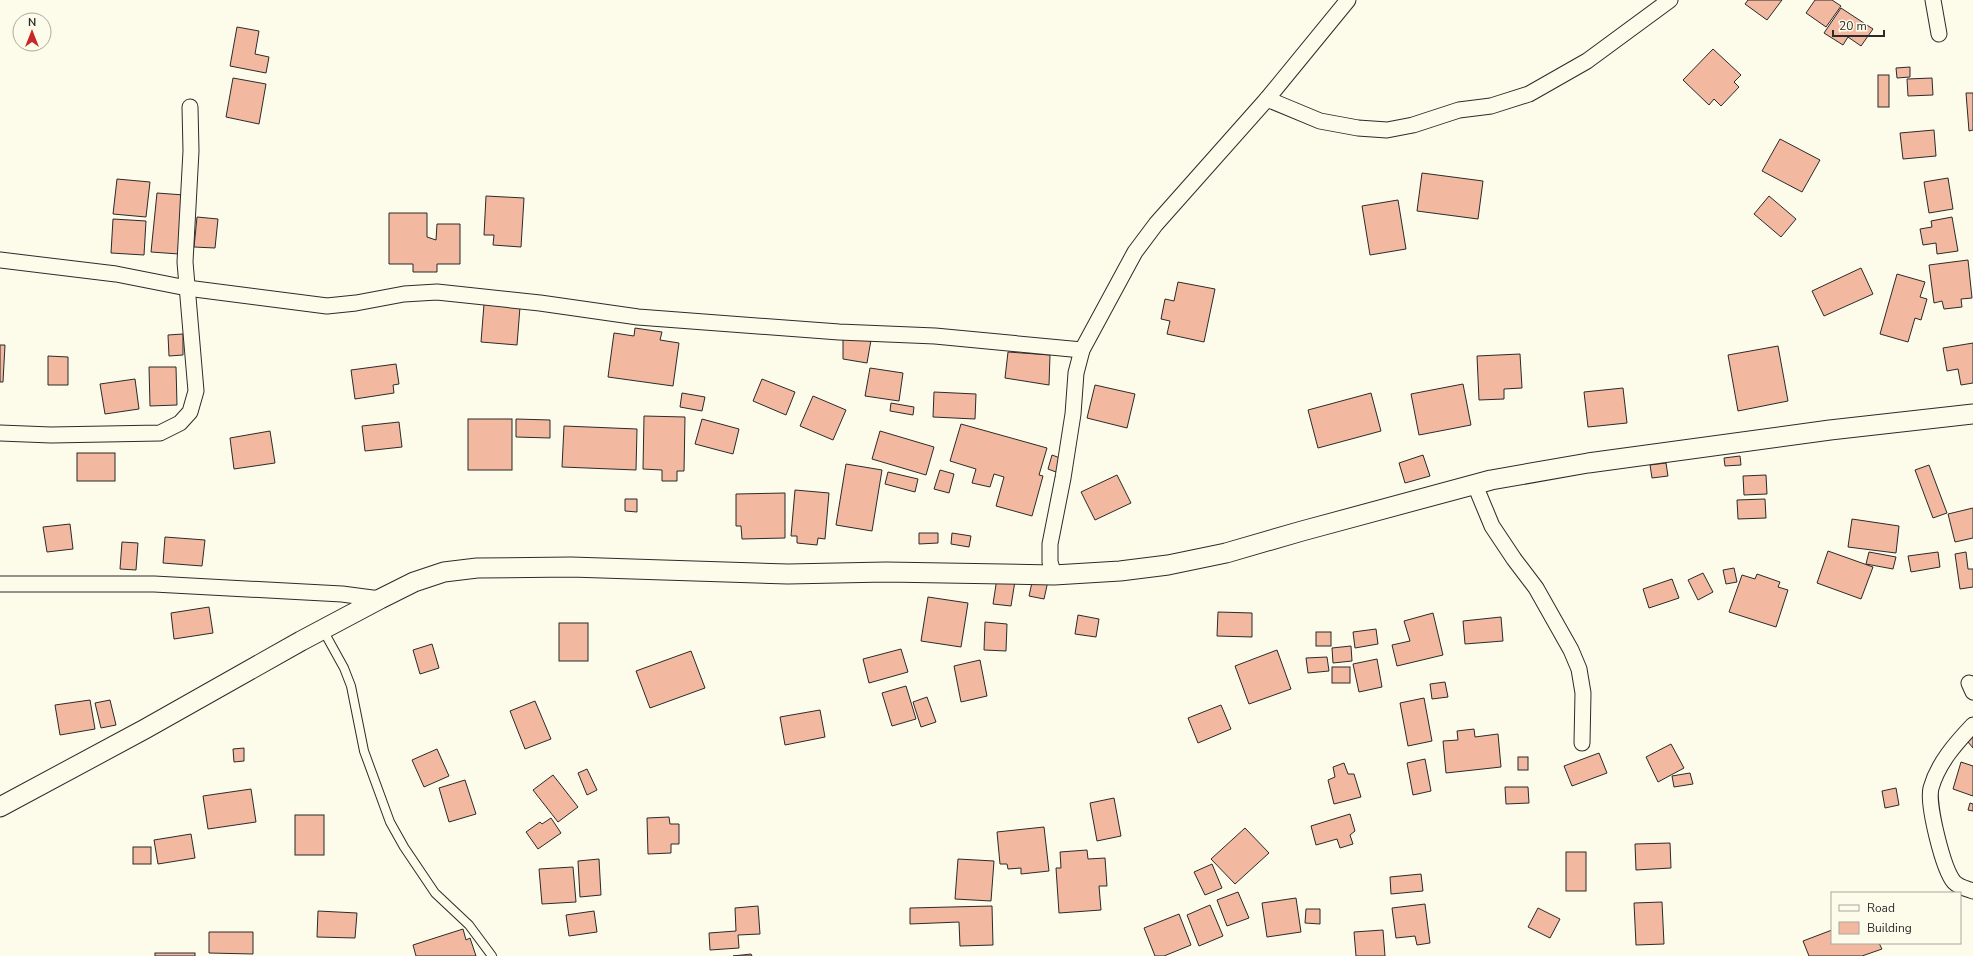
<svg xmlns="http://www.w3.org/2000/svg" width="1973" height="956" viewBox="0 0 1973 956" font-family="'Nunito Sans',sans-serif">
  <rect width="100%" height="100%" fill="#fdfbea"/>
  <g fill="#f2b8a0" stroke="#2b2b2b">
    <path d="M1748 0H1782L1767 20 1745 4Z"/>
    <path d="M1815 0H1832L1841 6 1826 27 1806 13Z"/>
    <path d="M1841 8 1873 29 1861 46 1848 37 1843 45 1824 33Z"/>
    <path d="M237 27 259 31 255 54 269 57 266 73 230 66Z"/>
    <path d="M1713 49 1741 75 1734 82 1739 87 1721 106 1714 99 1709 105 1683 80Z"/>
    <path d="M1910 67V77L1897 78 1896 68Z"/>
    <rect x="1878" y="75" width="11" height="32"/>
    <path d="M233 78 266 84 259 124 226 117Z"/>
    <path d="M1932 78 1933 95 1908 96 1907 79Z"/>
    <path d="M1966 93H1973V130L1969 131Z"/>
    <path d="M1934 130 1936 156 1903 159 1900 133Z"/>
    <path d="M1780 139 1820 160 1802 192 1762 171Z"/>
    <path d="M1422 173 1483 181 1478 219 1417 211Z"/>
    <path d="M1948 178 1953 209 1929 213 1924 182Z"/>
    <path d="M117 179 150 182 146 217 113 214Z"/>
    <path d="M157 193 184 195 179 254 151 252Z"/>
    <path d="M486 196 524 198 521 247 493 245 494 235H484Z"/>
    <path d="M1769 196 1796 219 1781 237 1754 214Z"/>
    <path d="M1398 200 1406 249 1370 255 1362 206Z"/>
    <path d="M389 213H427V237L436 240 437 224H460V264H437V272H413V264H389Z"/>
    <path d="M197 217 218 219 215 248 194 247Z"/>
    <path d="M1952 217 1958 251 1937 254 1936 243 1923 245 1920 229 1932 227 1931 221Z"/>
    <path d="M113 219 146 221 144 255 111 253Z"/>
    <path d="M1968 260 1972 298 1961 299 1962 307 1944 309 1942 301 1934 303 1929 265Z"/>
    <path d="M1861 268 1873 294 1824 316 1812 291Z"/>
    <path d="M1897 274 1925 282 1920 297 1927 299 1921 320 1915 318 1908 342 1880 334Z"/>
    <path d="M1178 282 1215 289 1204 342 1167 334 1170 321 1161 319 1165 299 1174 301Z"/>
    <path d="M484 304 520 307 517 345 481 342Z"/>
    <path d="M635 328 662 332 660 340 679 343 673 386 608 377 614 333 634 336Z"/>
    <path d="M183 334V355L169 356 168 335Z"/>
    <path d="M843 338 871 340 867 363 843 359Z"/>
    <path d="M1973 343V383L1961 385 1958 369 1947 371 1943 348Z"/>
    <path d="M0 345H5L3 382H0Z"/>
    <path d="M1778 346 1788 401 1738 411 1728 355Z"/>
    <path d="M1008 352 1050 355 1049 385 1005 378Z"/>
    <path d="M1520 354 1522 388 1504 389V399L1479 400 1477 356Z"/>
    <path d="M48 356 68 357V385H48Z"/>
    <path d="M396 364 399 384 393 385 394 393 355 399 351 370Z"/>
    <path d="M149 367H176L177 405 150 406Z"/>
    <path d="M870 368 903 373 899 401 865 396Z"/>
    <path d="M135 379 139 409 105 414 100 384Z"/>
    <path d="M762 379 795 392 786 415 753 401Z"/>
    <path d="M1463 384 1471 425 1419 435 1411 394Z"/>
    <path d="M1095 385 1135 394 1127 428 1087 418Z"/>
    <path d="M1623 388 1627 423 1588 427 1584 392Z"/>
    <path d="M934 392 976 394 975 419 933 417Z"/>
    <path d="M682 393 705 397 702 411 680 407Z"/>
    <path d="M1371 393 1381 431 1318 448 1308 410Z"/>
    <path d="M813 396 846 410 833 440 800 426Z"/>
    <path d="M891 403 914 407 913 415 890 411Z"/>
    <path d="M644 416 685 417 684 471H677V481H662V470L643 469Z"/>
    <rect x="468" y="419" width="44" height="51"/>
    <path d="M516 419 550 420V438L516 437Z"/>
    <path d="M702 419 739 429 733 454 695 444Z"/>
    <path d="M399 422 402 447 365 451 362 426Z"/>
    <path d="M961 424 1047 448 1039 475 1043 476 1032 516 996 506 1004 477 994 474 990 487 972 483 976 469 950 461Z"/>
    <path d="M564 426 637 429 636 470 562 467Z"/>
    <path d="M270 431 275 463 234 469 230 438Z"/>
    <path d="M880 431 934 447 926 475 872 459Z"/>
    <rect x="77" y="453" width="38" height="28"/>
    <path d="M1052 455 1060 458 1056 472 1048 469Z"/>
    <path d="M1423 455 1430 476 1405 483 1399 463Z"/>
    <path d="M1740 456 1741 465 1725 466 1724 458Z"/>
    <path d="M1666 463 1668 476 1652 478 1650 465Z"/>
    <path d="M846 464 882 470 872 531 836 525Z"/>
    <path d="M1929 465 1947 513 1933 518 1915 470Z"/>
    <path d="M940 470 954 474 949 493 934 489Z"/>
    <path d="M888 472 918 479 915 492 885 484Z"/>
    <path d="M1117 475 1131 503 1095 520 1081 492Z"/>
    <path d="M1766 475 1767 494 1744 495 1743 476Z"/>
    <path d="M795 490 829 493 825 539 818 538 817 545 797 543V536H791Z"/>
    <path d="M785 493V538L742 539 741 526H736V494Z"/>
    <path d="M625 499H637V512L625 511Z"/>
    <path d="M1765 499 1766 518 1738 519 1737 500Z"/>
    <path d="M1973 508V538L1955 542 1948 514Z"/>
    <path d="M1852 519 1899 526 1896 553 1848 547Z"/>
    <path d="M70 524 73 549 47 552 43 527Z"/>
    <path d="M919 533H938V543L919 544Z"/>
    <path d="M952 533 971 536 969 547 951 544Z"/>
    <path d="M165 537 205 540 202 566 163 563Z"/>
    <path d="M122 542 138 543 136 570 120 569Z"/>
    <path d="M1828 551 1873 567 1861 599 1817 583Z"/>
    <path d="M1869 552 1896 557 1893 569 1866 564Z"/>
    <path d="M1938 552 1940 567 1911 572 1908 556Z"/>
    <path d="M1966 552 1968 569H1973V587L1960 589 1955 554Z"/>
    <path d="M1734 568 1737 582 1726 584 1723 570Z"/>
    <path d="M1703 573 1713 592 1698 600 1688 580Z"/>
    <path d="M1757 574 1780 582 1778 587 1788 590 1776 627 1729 612 1742 575 1755 579Z"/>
    <path d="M997 578 1015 581 1011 606 993 604Z"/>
    <path d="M1033 578 1048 581 1044 599 1029 596Z"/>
    <path d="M1672 579 1679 598 1649 608 1643 589Z"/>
    <path d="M928 597 968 603 961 647 921 641Z"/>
    <path d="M209 607 213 633 174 639 171 613Z"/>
    <path d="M1218 612 1252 613V637L1217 636Z"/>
    <path d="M1433 613 1443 655 1397 666 1392 645 1410 641 1404 621Z"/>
    <path d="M1078 615 1099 619 1096 637 1075 634Z"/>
    <path d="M1501 617 1503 641 1465 644 1463 621Z"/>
    <path d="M985 622 1007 624 1006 651 984 650Z"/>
    <rect x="559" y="623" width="29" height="38"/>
    <path d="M1376 629 1378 644 1355 648 1353 632Z"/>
    <rect x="1316" y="632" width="15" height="14"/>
    <path d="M432 644 439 668 420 674 413 650Z"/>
    <path d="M1351 646 1352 661 1333 663 1332 648Z"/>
    <path d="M901 649 908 672 869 683 863 659Z"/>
    <path d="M1277 650 1291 689 1249 704 1235 666Z"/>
    <path d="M691 651 705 688 650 708 636 671Z"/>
    <path d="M1327 657 1329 671 1308 673 1306 658Z"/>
    <path d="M1377 659 1382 687 1359 692 1353 664Z"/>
    <path d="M980 660 987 696 961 702 954 666Z"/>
    <rect x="1332" y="667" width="18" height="16"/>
    <path d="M1445 682 1448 697 1432 699 1430 684Z"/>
    <path d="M906 686 916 719 892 726 882 693Z"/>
    <path d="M927 697 936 722 921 727 913 702Z"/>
    <path d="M1424 698 1432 741 1408 746 1400 703Z"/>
    <path d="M90 700 95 729 60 735 55 705Z"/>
    <path d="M110 700 116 725 101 728 95 703Z"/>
    <path d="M535 701 551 739 525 749 510 711Z"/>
    <path d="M1221 705 1231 729 1198 743 1188 718Z"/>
    <path d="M820 710 825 737 785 745 780 717Z"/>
    <path d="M1474 729 1475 737 1498 734 1501 767 1446 773 1443 741 1458 740 1457 731Z"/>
    <path d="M1973 737V748L1968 742Z"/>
    <path d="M1671 744 1684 768 1658 782 1646 757Z"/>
    <path d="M244 748V761L234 762 233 749Z"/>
    <path d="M437 749 449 776 424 787 412 760Z"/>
    <path d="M1599 753 1607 773 1572 786 1564 766Z"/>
    <rect x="1518" y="757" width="10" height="13"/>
    <path d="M1425 759 1431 791 1413 795 1407 763Z"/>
    <path d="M1961 762 1973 766V796L1953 789Z"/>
    <path d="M1344 763 1348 774H1354L1361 797 1334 804 1328 780 1335 777 1333 767Z"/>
    <path d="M587 769 597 790 587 795 578 773Z"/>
    <path d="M1690 773 1693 784 1674 787 1672 776Z"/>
    <path d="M553 775 578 807 558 822 533 790Z"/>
    <path d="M465 780 476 814 449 822 439 788Z"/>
    <path d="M1505 787H1528L1529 803 1506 804Z"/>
    <path d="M1896 788 1899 805 1885 808 1882 791Z"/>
    <path d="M251 789 256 822 208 829 203 796Z"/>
    <path d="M1114 798 1121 836 1097 841 1090 803Z"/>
    <path d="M1970 803 1973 804V811L1968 810Z"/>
    <path d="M1350 814 1355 831 1350 835 1353 844 1340 848 1337 839 1316 845 1311 826Z"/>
    <rect x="295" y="815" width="29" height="40"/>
    <path d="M669 817 670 824H679V844H671V853L648 854 647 818Z"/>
    <path d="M551 818 561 833 538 849 526 832 540 822 542 824Z"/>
    <path d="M1044 827 1049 871 1021 874V868L1008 869 1007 864H1000L997 832Z"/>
    <path d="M1245 828 1269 853 1235 884 1211 859Z"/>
    <path d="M191 834 195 858 158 864 154 840Z"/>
    <path d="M1670 843 1671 868 1636 870 1635 844Z"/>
    <rect x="133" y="847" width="18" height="17"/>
    <path d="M1087 850 1088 859 1105 858 1107 886H1099L1101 910 1059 913 1056 868H1061L1060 852Z"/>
    <rect x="1566" y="852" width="20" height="39"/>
    <path d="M599 859 601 895 580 897 578 861Z"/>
    <path d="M958 859 994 861 991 901 955 899Z"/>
    <path d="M1212 864 1222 888 1205 895 1194 872Z"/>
    <path d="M573 867 576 902 542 904 539 869Z"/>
    <path d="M1421 874 1423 891 1391 894 1390 877Z"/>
    <path d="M1238 892 1249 918 1227 926 1217 900Z"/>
    <path d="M1296 898 1301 932 1267 937 1262 903Z"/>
    <path d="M1662 902 1664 944 1636 945 1634 903Z"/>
    <path d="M1425 904 1430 943 1417 945 1415 936 1396 938 1392 908Z"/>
    <path d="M1210 905 1223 936 1199 946 1187 915Z"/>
    <path d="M758 906 760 934 738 935 739 948 710 950 709 933 736 931 735 908Z"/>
    <path d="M992 906 993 945 960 946 959 922 910 924V908Z"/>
    <path d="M1538 908 1560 919 1550 938 1528 927Z"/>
    <path d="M1306 909H1320V924L1305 923Z"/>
    <path d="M318 911 357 913 355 938 317 937Z"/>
    <path d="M594 911 597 932 569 936 566 915Z"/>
    <path d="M1179 914 1191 945 1164 956H1155L1144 928Z"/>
    <path d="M463 929 466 940 470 938 476 956H416L413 945Z"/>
    <path d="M1383 930 1385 956H1356L1354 932Z"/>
    <path d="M1832 930V943H1879L1882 949 1862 956H1809L1803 941Z"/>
    <path d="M209 932H253V954L209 953Z"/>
    <rect x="155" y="953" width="40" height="3"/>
    <path d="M751 954 752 956H733Z"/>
  </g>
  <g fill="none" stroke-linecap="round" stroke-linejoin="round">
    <defs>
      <path id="service" d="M323 630 344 668 351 686 364 751 390 822 404 847 435 893 469 925 492 956"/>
      <g id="minor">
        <path d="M1933 0 1939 34"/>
        <path d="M1267 99 1320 121 1358 128 1387 130 1413 125 1459 110 1491 106 1529 94 1587 61 1670 0"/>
        <path d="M0 260 116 274 187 288 327 306 356 303 404 294 437 292 540 303 638 317 839 332 935 336 1082 350"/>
        <path d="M0 433 51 435 160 433 180 423 190 412 196 391 185 262 191 151 190 107"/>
        <path d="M1475 485 1492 526 1514 559 1536 588 1571 650 1579 669 1583 693 1582 743"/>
        <path d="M1054 575 1050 562V544L1063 478 1073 414 1076 373 1082 350 1135 252 1156 224 1267 99 1348 0"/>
        <path d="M0 584H154L342 594 380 599"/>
        <path d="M1969 683 1973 692"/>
        <path d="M1973 725C1956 743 1938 763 1931 788 1927 804 1943 869 1954 882 1960 888 1966 888 1973 891"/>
      </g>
      <path id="tertiary" d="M0 807 145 729 301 641 380 599 414 582 444 572 477 568 571 567 788 574 886 572 1054 575 1120 571 1168 565 1226 553 1302 531 1491 480 1588 463 1830 430 1973 414"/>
    </defs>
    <use href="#service" stroke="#2b2b2b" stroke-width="10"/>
    <use href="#minor" stroke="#2b2b2b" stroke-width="17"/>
    <use href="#tertiary" stroke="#2b2b2b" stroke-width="21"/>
    <use href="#service" stroke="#fdfbea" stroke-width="8"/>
    <use href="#minor" stroke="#fdfbea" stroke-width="15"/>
    <use href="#tertiary" stroke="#fdfbea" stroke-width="19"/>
  </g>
  <rect x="1831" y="892" width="130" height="52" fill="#fdfbea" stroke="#a9a89e"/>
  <rect x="1839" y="905" width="20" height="6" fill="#fdfbea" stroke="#a9a89e"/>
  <text x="1867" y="912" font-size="12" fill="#2b2b2b">Road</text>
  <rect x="1839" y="922" width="20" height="12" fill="#f2b8a0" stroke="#a9a89e"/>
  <text x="1867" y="932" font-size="12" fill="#2b2b2b">Building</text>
  <g transform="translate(32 32)"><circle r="19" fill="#fdfbea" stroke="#a9a89e"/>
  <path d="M0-3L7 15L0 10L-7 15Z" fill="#c62828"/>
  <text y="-6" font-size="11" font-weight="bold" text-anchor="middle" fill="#2b2b2b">N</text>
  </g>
  <path d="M1833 30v6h51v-6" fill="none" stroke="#2b2b2b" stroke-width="2"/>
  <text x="1839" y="30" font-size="12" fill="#2b2b2b" stroke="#fdfbea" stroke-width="3" paint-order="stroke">20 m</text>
</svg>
